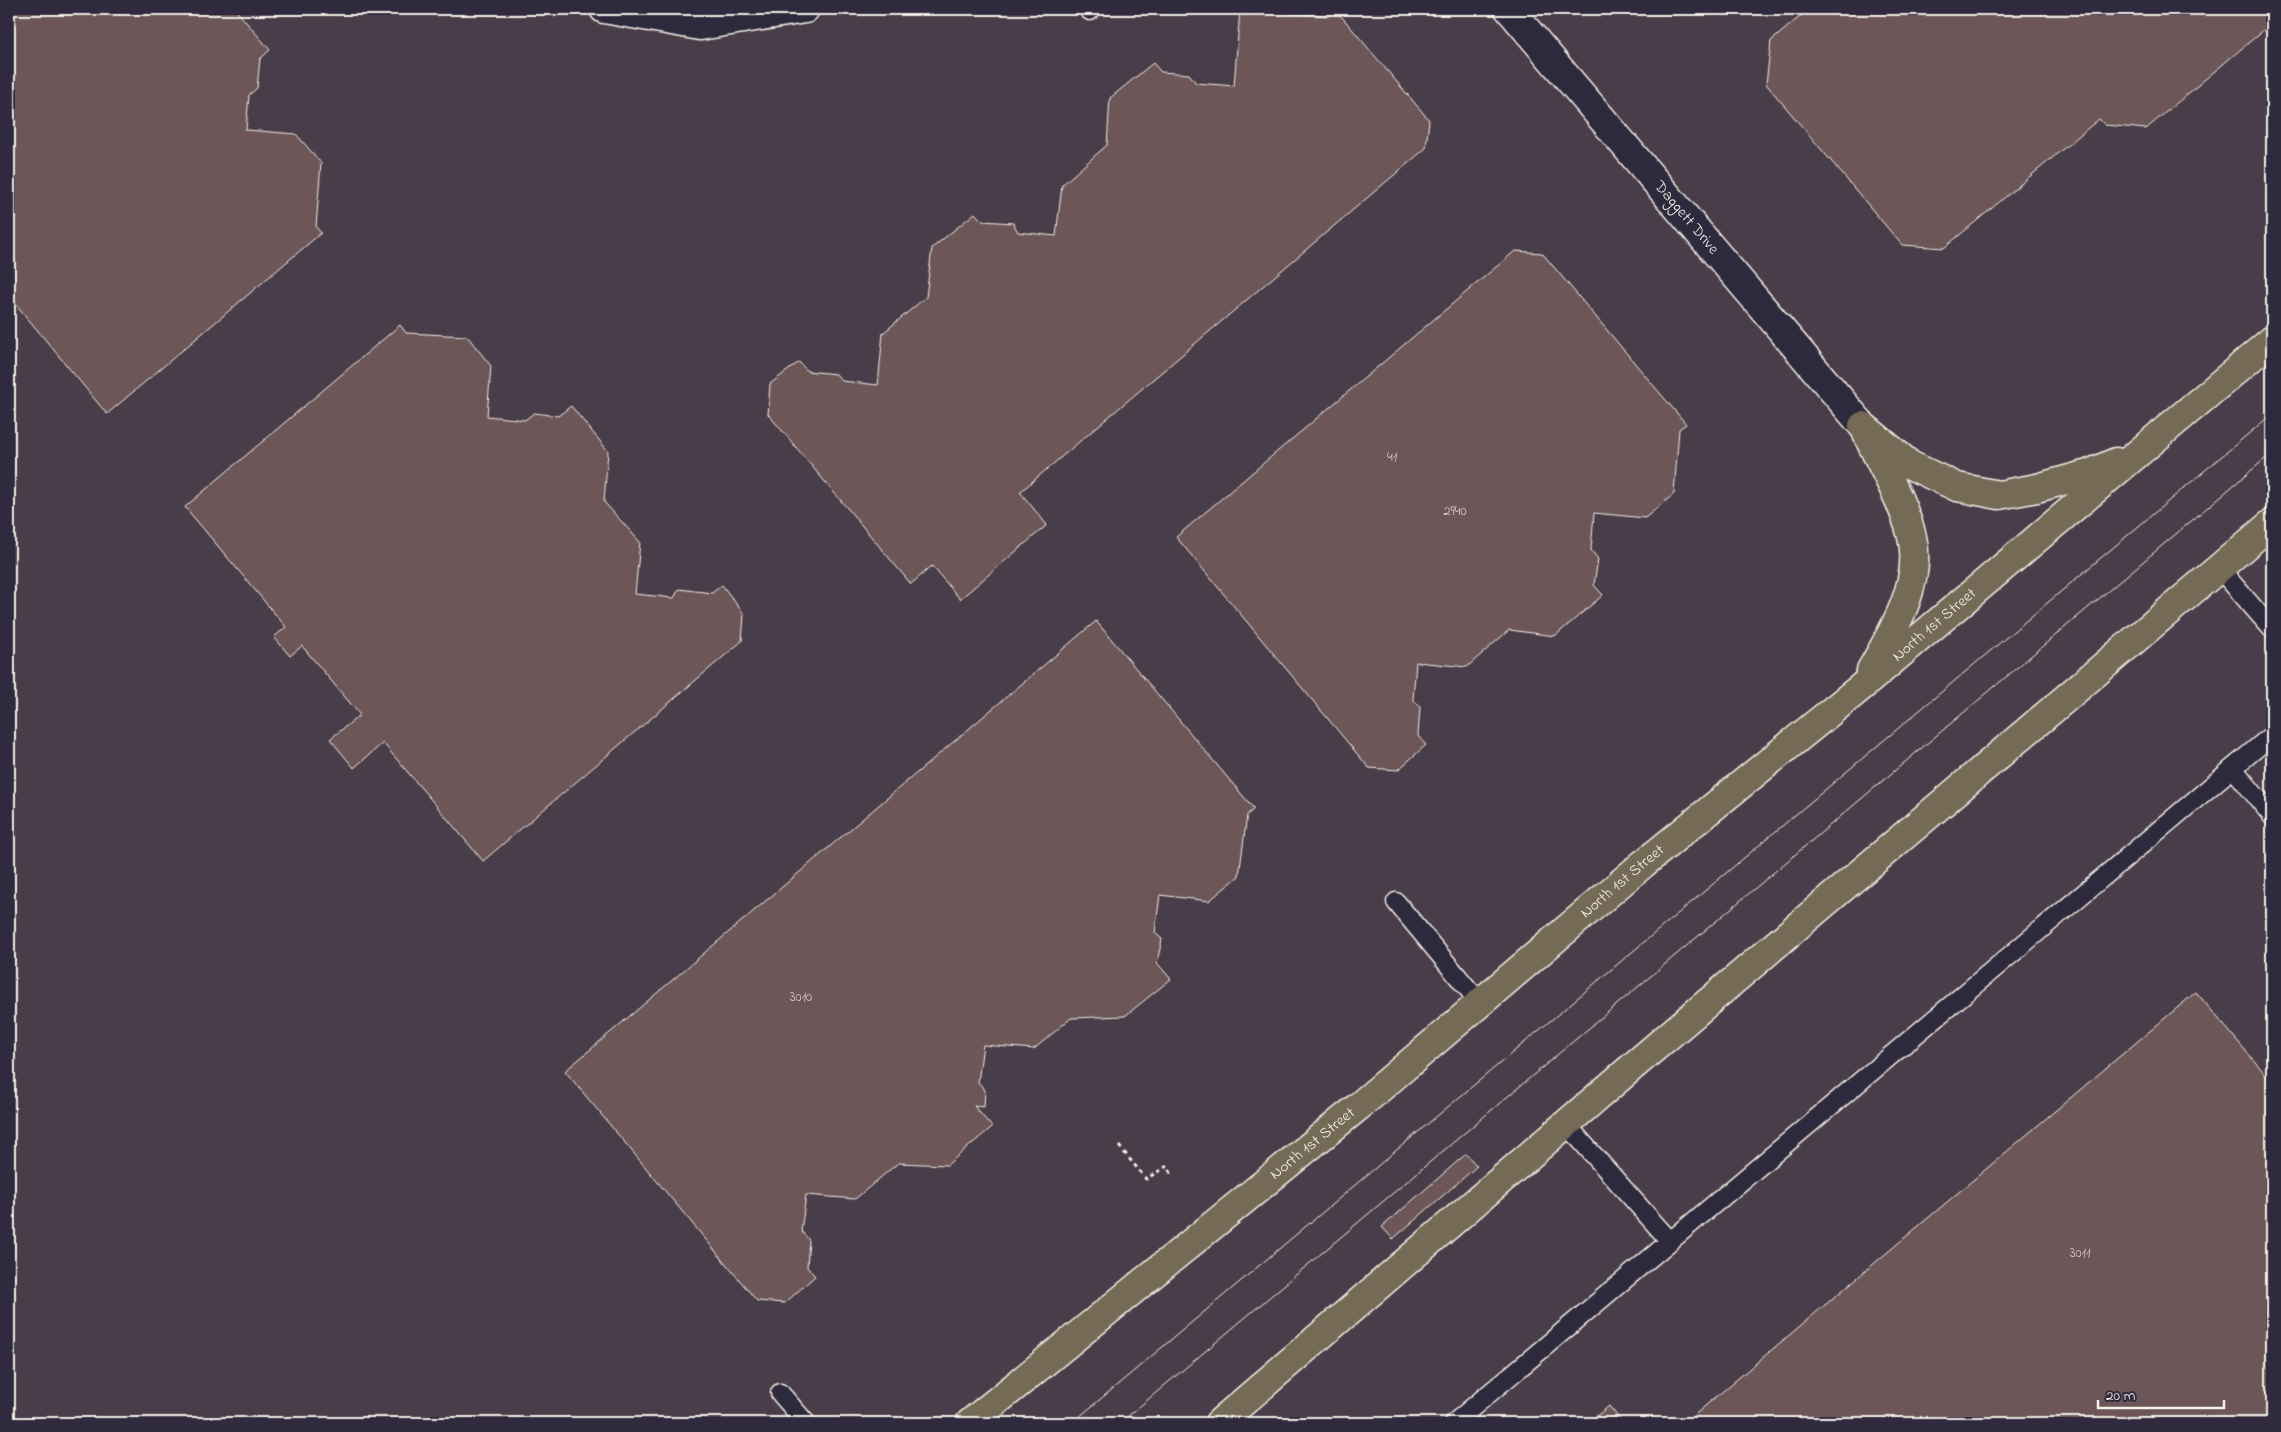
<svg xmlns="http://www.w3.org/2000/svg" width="2281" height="1432" viewBox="0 0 2281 1432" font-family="'Indie Flower',sans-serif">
  <rect width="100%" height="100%" fill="#3b3343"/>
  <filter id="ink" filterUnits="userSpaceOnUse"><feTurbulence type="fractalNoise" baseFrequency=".02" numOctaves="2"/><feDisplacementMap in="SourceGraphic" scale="10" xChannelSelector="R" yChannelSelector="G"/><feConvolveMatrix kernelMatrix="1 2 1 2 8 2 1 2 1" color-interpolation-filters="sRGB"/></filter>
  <g filter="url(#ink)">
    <rect fill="#4a3e4a" x="9" y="9" width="2263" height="1414"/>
    <g fill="#6c5759" stroke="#f4f1e8">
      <path d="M9 9H235L270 50 260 59 257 88 249 95 246 130 296 134 321 163 316 227 321 233 107 414 9 296Z"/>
      <path d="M1240 9 1328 16 1336 10 1429 120 1426 148 1020 492 1047 525 960 599 932 566 911 584 768 414 770 384 799 362 807 371 836 374 842 381 878 385 883 333 926 297 932 248 975 213 982 221 1013 223 1018 232 1056 236 1062 185 1107 145 1110 98 1153 63 1161 72 1189 74 1196 83 1234 86Z"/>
      <path d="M1809 9H2272V23L2146 129 2105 125 2099 119 1944 248 1902 245 1766 84 1771 41Z"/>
      <path d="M1515 251 1542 253 1686 424 1679 429 1674 494 1645 518 1594 513 1591 550 1598 559 1594 585 1603 595 1555 636 1509 630 1467 667 1416 662 1413 699 1420 707 1418 736 1426 745 1398 770 1369 768 1176 537Z"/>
      <path d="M400 325 406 333 467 336 491 366 487 416 525 420 534 413 558 416 571 406 608 451 604 502 640 542 635 594 674 598 679 589 712 593 722 585 744 614 742 641 483 861 383 743 354 768 330 739 360 715 302 646 290 656 274 637 286 627 185 507Z"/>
      <path d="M1096 621 1254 809 1247 815 1239 876 1209 901 1160 895 1155 933 1162 939 1157 963 1171 979 1125 1016 1071 1018 1034 1049 983 1045 978 1082 985 1090 984 1107 974 1106 992 1127 947 1165 898 1163 855 1199 806 1195 801 1231 809 1240 807 1267 815 1276 785 1303 757 1301 565 1071Z"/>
      <path d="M2196 992 2272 1082V1423H1685Z"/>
      <path d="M1466 1154 1477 1166 1393 1239 1382 1227Z"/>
      <path d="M9 1364 12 1368 9 1407Z"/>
      <path d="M1609 1406 1623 1423H1588Z"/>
    </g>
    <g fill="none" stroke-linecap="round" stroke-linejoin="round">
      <defs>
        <g id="lane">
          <path d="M1088 9 1090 11"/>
          <path d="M2219 568 2272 629"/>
          <path d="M2233 768 2272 816"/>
          <path d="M1396 902 1479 1002"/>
          <path d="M1566 1124 1670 1241"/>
          <path d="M780 1393 806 1423"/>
          <path d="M1454 1423 2272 735"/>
        </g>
        <g id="secondary">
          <path d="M604 9 700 26 805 9"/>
          <path id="s1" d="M1509 9 1863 426"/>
        </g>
        <g id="primary">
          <path d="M1863 426 1910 465 1957 487 1999 495 2037 488 2088 474 2116 462"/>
          <path d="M1867 434C1882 467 1903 501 1912 537 1923 582 1893 632 1871 670"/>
          <path id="s2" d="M970 1423 1358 1107 1643 864 1860 688 2272 340"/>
          <path d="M1219 1423 1639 1061 2272 523"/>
        </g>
      </defs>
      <use href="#lane" stroke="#f4f1e8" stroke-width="21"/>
      <use href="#secondary" stroke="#f4f1e8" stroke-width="31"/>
      <use href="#primary" stroke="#f4f1e8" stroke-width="31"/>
      <path stroke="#f4f1e8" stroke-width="3" stroke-dasharray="4 4" stroke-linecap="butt" d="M1119 1146 1146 1179 1167 1166 1172 1175"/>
      <use href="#lane" stroke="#2f2a3d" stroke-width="18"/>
      <use href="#secondary" stroke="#2f2a3d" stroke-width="28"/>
      <use href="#primary" stroke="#756a55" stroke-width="28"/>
      <g stroke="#f4f1e8" stroke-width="1">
        <path d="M1072 1423 2272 414"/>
        <path d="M1120 1423 2272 453"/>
      </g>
    </g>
  </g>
  <g text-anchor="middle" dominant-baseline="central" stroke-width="4" stroke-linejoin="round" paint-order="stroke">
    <g font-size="14" fill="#d2cac4">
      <text x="1392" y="457">41</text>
      <text x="1455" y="511">2940</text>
      <text x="801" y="997">3010</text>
      <text x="2080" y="1253">3011</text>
    </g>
    <g font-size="16" fill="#f4f1e8" stroke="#2f2a3d">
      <text stroke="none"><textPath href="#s1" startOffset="274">Daggett Drive</textPath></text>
      <text stroke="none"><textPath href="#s2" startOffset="1252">North 1st Street</textPath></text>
      <text stroke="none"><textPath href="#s2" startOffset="848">North 1st Street</textPath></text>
      <text stroke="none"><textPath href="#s2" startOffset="442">North 1st Street</textPath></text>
    </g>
  </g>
  <rect width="2281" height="1432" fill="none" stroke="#2f2a3d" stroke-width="30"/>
  <rect x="15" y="15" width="2251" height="1402" fill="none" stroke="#f4f1e8" stroke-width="2" filter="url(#ink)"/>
  <path d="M2098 1400v8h126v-8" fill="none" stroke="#f4f1e8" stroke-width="2.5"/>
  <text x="2106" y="1400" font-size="15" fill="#f4f1e8" stroke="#2f2a3d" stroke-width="4" paint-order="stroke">20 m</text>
</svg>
